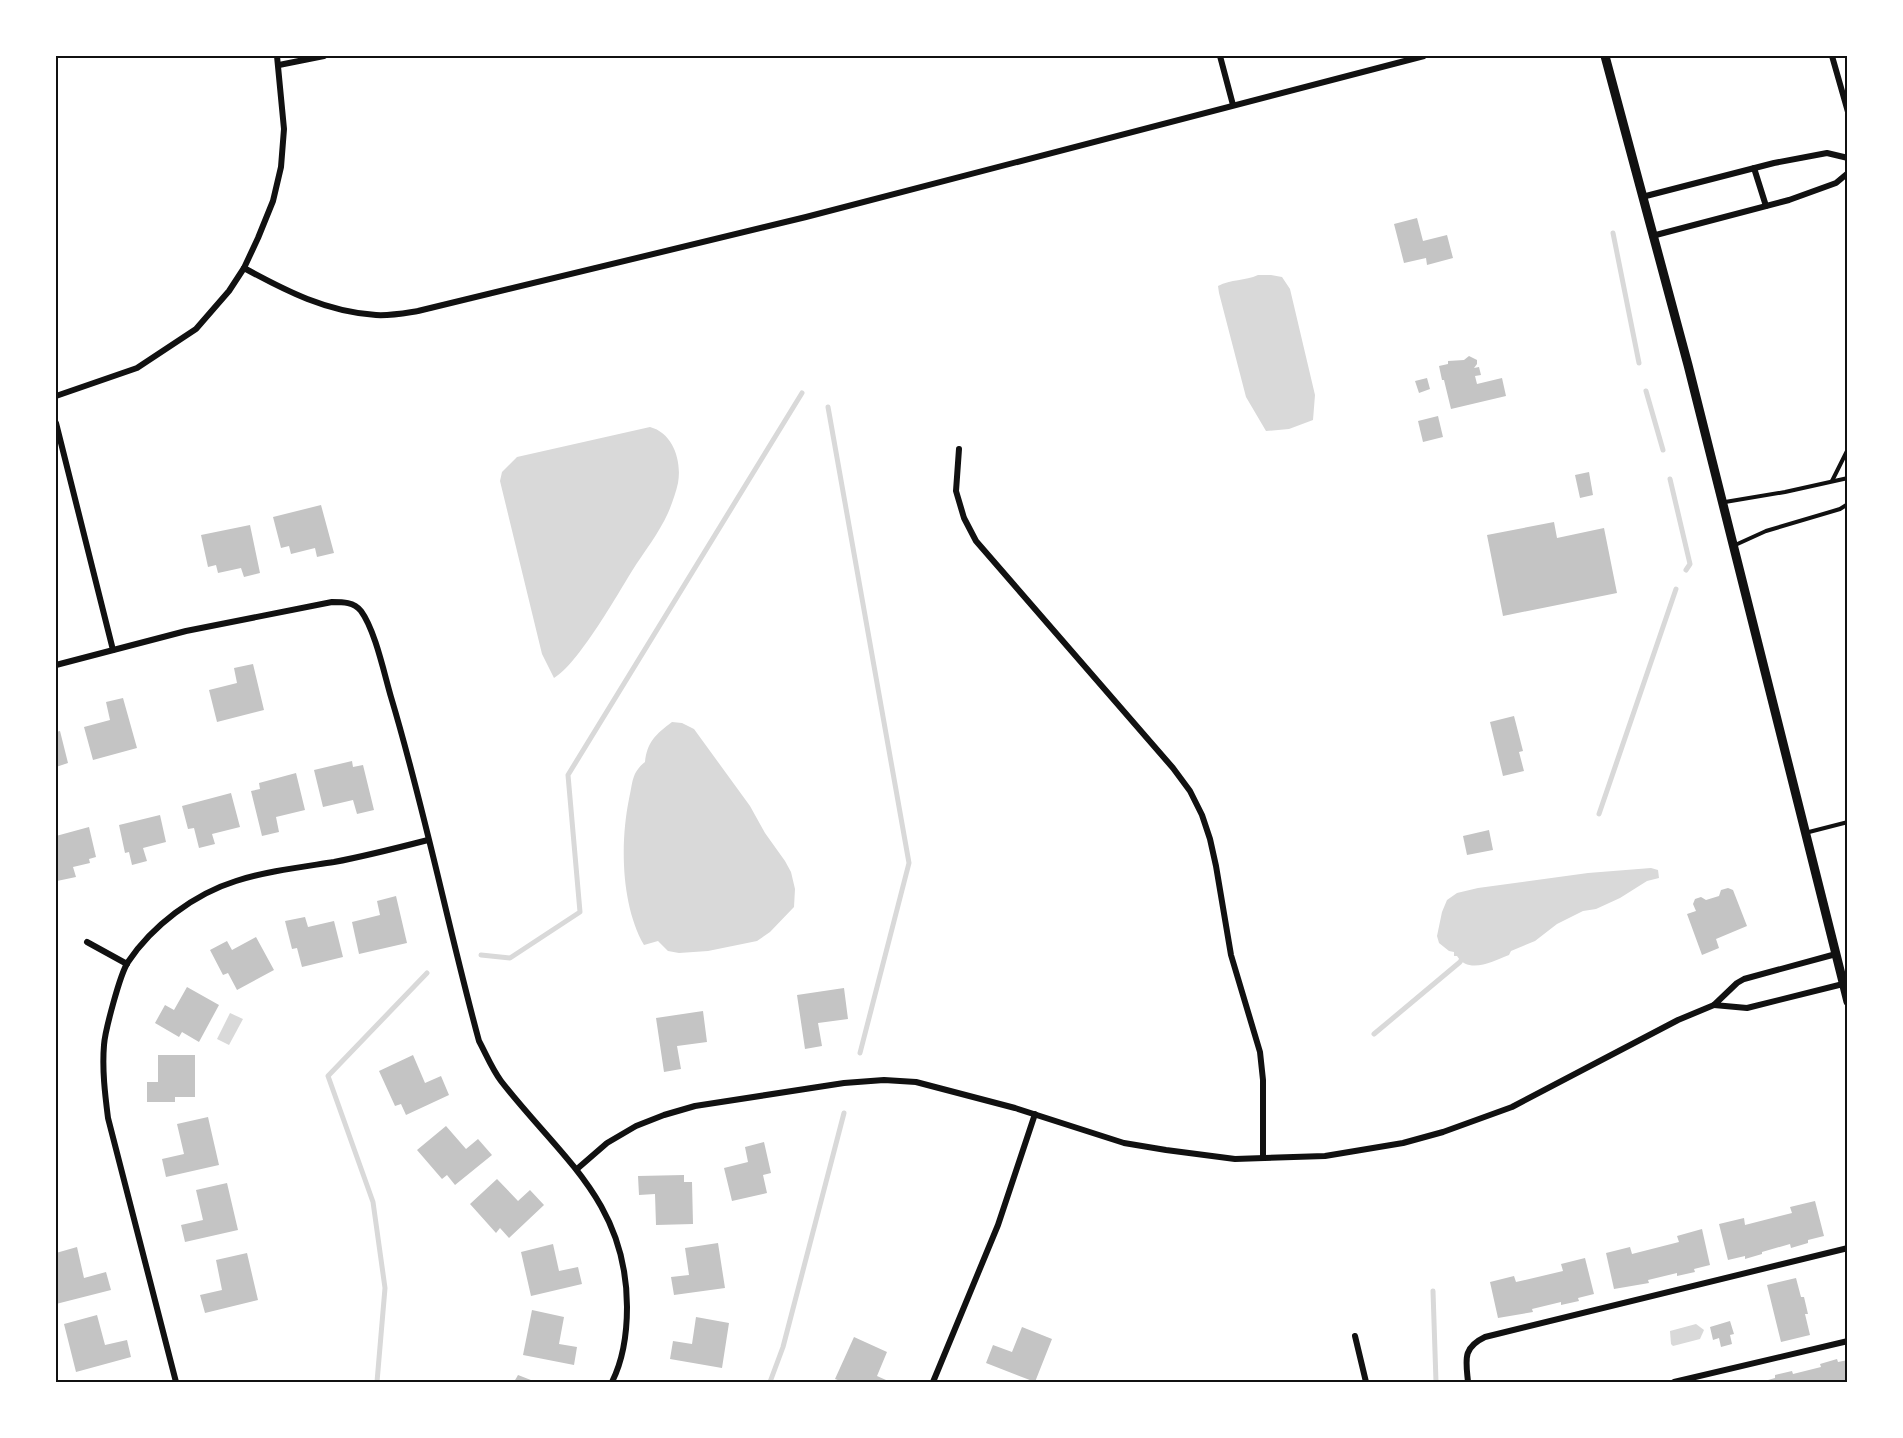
<svg xmlns="http://www.w3.org/2000/svg" width="1903" height="1438" viewBox="0 0 1903 1438" font-family="'Alegreya Sans',sans-serif">
  <rect width="100%" height="100%" fill="#fff"/>
  <g fill="#d9d9d9">
    <path d="M1258 275H1271L1282 277 1290 289 1315 395 1313 420 1289 429 1266 431 1246 397 1219 293 1218 286C1231 279 1245 281 1258 275Z"/>
    <path d="M650 427C673 433 682 461 678 483 676 492 672 504 668 513 659 533 644 552 632 571 616 597 578 664 554 678L542 654 500 481 502 472 517 457Z"/>
    <path d="M672 722 682 723 694 729 750 806 765 833 785 861 791 872 795 889 794 907 770 932 757 941 708 951 679 953 668 951 658 941 644 945C621 905 620 843 629 799 633 783 631 773 645 762 647 742 656 734 672 722Z"/>
    <path d="M1651 868 1658 870 1659 878 1647 881 1620 898 1596 909 1583 911 1557 924 1535 941 1511 951 1509 955C1493 961 1469 975 1457 956H1454V952L1449 951 1439 943 1437 936 1442 912 1447 900 1457 893 1478 888 1588 873Z"/>
    <path d="M230 1013 243 1019 229 1045 217 1039Z"/>
    <path d="M1696 1324 1704 1330 1700 1339 1673 1346 1671 1344 1670 1331Z"/>
  </g>
  <g fill="none" stroke-linecap="round" stroke-linejoin="round">
    <g stroke="#d9d9d9" stroke-width="5">
      <path d="M1613 233 1639 363"/>
      <path d="M1646 391 1663 450"/>
      <path d="M828 407 909 863 860 1053"/>
      <path d="M1670 479 1690 564 1686 570"/>
      <path d="M1599 814 1676 589"/>
      <path d="M481 955 510 958 580 912 568 775 802 393"/>
      <path d="M1374 1034 1460 962 1463 957"/>
      <path d="M1433 1291 1436 1382"/>
      <path d="M377 1382 385 1288 373 1202 328 1076 427 973"/>
      <path d="M770 1382 783 1347 844 1113"/>
    </g>
  </g>
  <g fill="#c4c4c4">
    <path d="M1417 218 1423 241 1447 235 1453 258 1427 265 1426 258 1404 263 1394 224Z"/>
    <path d="M1469 356 1477 360V364L1474 368 1479 367 1481 375 1475 376 1477 384 1502 378 1506 396 1451 409 1444 380H1442L1439 366 1448 364V361L1464 360Z"/>
    <path d="M1427 378 1430 389 1419 393 1415 381Z"/>
    <path d="M1438 416 1443 437 1423 442 1418 421Z"/>
    <path d="M1589 472 1593 495 1580 498 1575 475Z"/>
    <path d="M321 505 334 553 317 557 315 548 291 554 289 546 281 548 273 517Z"/>
    <path d="M1554 522 1557 538 1604 528 1617 593 1503 616 1487 535Z"/>
    <path d="M250 525 260 573 244 577 241 568 218 573 216 565 208 567 201 535Z"/>
    <path d="M253 664 264 710 217 722 209 690 237 683 234 668Z"/>
    <path d="M123 698 137 748 93 760 84 727 110 720 106 702Z"/>
    <path d="M1514 716 1523 751 1519 752 1524 771 1503 776 1490 722Z"/>
    <path d="M60 731 68 763 56 767V732Z"/>
    <path d="M352 761 353 767 363 765 374 810 357 814 353 800 323 807 314 770Z"/>
    <path d="M296 773 305 810 276 817 279 832 262 836 251 791 260 789 259 783Z"/>
    <path d="M231 793 240 827 212 834 215 844 199 848 194 828 188 829 182 806Z"/>
    <path d="M160 815 166 842 143 848 147 861 132 865 129 852 125 853 119 825Z"/>
    <path d="M89 827 96 857 89 859 90 863 73 867 76 877 57 881 56 874V836Z"/>
    <path d="M1489 830 1493 850 1467 855 1463 836Z"/>
    <path d="M1728 888 1733 890 1747 926 1716 939 1719 948 1702 955 1687 914 1696 911 1693 904 1695 899 1701 897 1706 900 1719 896 1721 890Z"/>
    <path d="M396 896 407 943 359 954 352 922 380 915 377 901Z"/>
    <path d="M305 917 308 927 334 921 343 957 302 967 297 948 292 949 285 921Z"/>
    <path d="M256 937 274 970 237 990 228 973 223 975 210 950 227 941 232 950Z"/>
    <path d="M187 987 219 1005 199 1042 182 1032 179 1037 155 1023 165 1005 174 1010Z"/>
    <path d="M844 988 848 1019 818 1023 822 1046 805 1049 797 995Z"/>
    <path d="M703 1011 707 1042 677 1046 681 1069 664 1072 656 1018Z"/>
    <path d="M158 1055H195V1097H175V1102H147V1082H158Z"/>
    <path d="M413 1055 425 1083 441 1076 449 1095 406 1115 401 1104 395 1106 379 1071Z"/>
    <path d="M208 1117 219 1165 166 1177 162 1159 184 1154 177 1124Z"/>
    <path d="M446 1126 466 1149 478 1139 492 1155 455 1185 447 1175 442 1179 417 1150Z"/>
    <path d="M764 1142 771 1173 763 1175 767 1193 732 1201 724 1168 748 1162 745 1147Z"/>
    <path d="M684 1175V1182H692L693 1224 656 1225 655 1194 639 1195 638 1176Z"/>
    <path d="M497 1179 518 1201 530 1190 544 1205 509 1238 500 1228 496 1233 470 1204Z"/>
    <path d="M227 1183 238 1230 185 1242 181 1225 203 1220 196 1190Z"/>
    <path d="M1815 1201 1824 1236 1808 1240V1243L1791 1248 1790 1244 1762 1252V1254L1745 1259V1256L1728 1260 1719 1224 1744 1218 1745 1225 1792 1213 1790 1207Z"/>
    <path d="M1702 1229 1710 1265 1694 1269 1695 1272 1677 1276V1273L1648 1280 1649 1283 1614 1289 1606 1253 1630 1247 1632 1254 1679 1242 1677 1236Z"/>
    <path d="M718 1243 725 1288 674 1295 671 1277 689 1275 685 1248Z"/>
    <path d="M553 1244 559 1271 578 1267 582 1284 531 1296 521 1252Z"/>
    <path d="M77 1247 84 1278 106 1272 111 1290 56 1304V1253Z"/>
    <path d="M247 1253 258 1300 205 1313 200 1295 222 1290 216 1260Z"/>
    <path d="M1585 1258 1594 1294 1578 1298 1579 1301 1561 1305V1302L1532 1309 1533 1312 1498 1318 1490 1282 1514 1276 1516 1282 1563 1271 1561 1264Z"/>
    <path d="M1796 1278 1801 1297H1804L1808 1314H1805L1810 1335 1781 1342 1767 1285Z"/>
    <path d="M532 1310 564 1317 559 1344 577 1347 574 1365 523 1355Z"/>
    <path d="M97 1315 105 1345 127 1340 131 1357 76 1372 64 1324Z"/>
    <path d="M696 1317 729 1323 722 1368 670 1359 673 1341 692 1344Z"/>
    <path d="M1730 1321 1734 1334 1730 1335 1732 1344 1721 1347 1719 1338 1713 1340 1710 1327Z"/>
    <path d="M1022 1327 1052 1339 1035 1382 986 1363 993 1345 1012 1352Z"/>
    <path d="M854 1337 887 1352 877 1376 886 1380 885 1382H843L835 1379Z"/>
    <path d="M1837 1359 1838 1362 1848 1360V1382H1761L1775 1378V1375L1792 1371 1793 1374 1821 1367 1820 1364Z"/>
    <path d="M518 1375 536 1382H514Z"/>
  </g>
  <g fill="none" stroke-linecap="round" stroke-linejoin="round">
    <g stroke="#111" stroke-width="4">
      <path d="M1832 481 1848 449"/>
      <path d="M1725 502 1785 492 1848 478"/>
      <path d="M1733 546 1766 531 1840 509 1848 504"/>
      <path d="M1805 833 1848 822"/>
    </g>
    <g stroke="#111" stroke-width="6">
      <path d="M1220 56 1233 105"/>
      <path d="M1832 56 1848 112"/>
      <path d="M279 65 324 56"/>
      <path d="M1754 168 1766 206"/>
      <path d="M1642 197 1774 163 1827 153 1848 158"/>
      <path d="M1652 236 1789 200 1836 183 1848 173"/>
      <path d="M244 268C286 291 327 312 376 315 390 316 405 313 418 311L806 217 1424 56"/>
      <path d="M56 396 137 368 196 329 229 291 244 268 258 238 273 201 281 167 284 129 277 56"/>
      <path d="M56 423 113 650"/>
      <path d="M959 449 956 491 964 518 976 541 1173 768 1190 791 1202 815 1210 839 1216 866 1231 955 1260 1052 1263 1080V1158"/>
      <path d="M56 665 186 631 332 602C343 602 354 602 361 611 375 630 384 673 391 697 425 810 448 927 479 1041 486 1054 492 1069 501 1081 559 1156 627 1201 627 1307 627 1332 623 1360 612 1382"/>
      <path d="M87 942 127 964"/>
      <path d="M1836 954 1744 979 1737 983 1714 1005 1747 1008 1843 984"/>
      <path d="M577 1169 607 1143 636 1126 664 1115 695 1106 844 1083 884 1080 916 1082 1015 1108 1124 1143 1166 1150 1235 1159 1325 1156 1403 1143 1443 1132 1512 1107 1678 1020 1714 1005"/>
      <path d="M1355 1336 1366 1382"/>
      <path d="M176 1382 108 1118C105 1094 102 1070 104 1045 105 1031 120 974 128 962 152 926 194 894 236 881 267 871 302 867 334 862 366 856 397 848 428 840"/>
      <path d="M933 1382 998 1225 1035 1114"/>
      <path d="M1468 1382C1466 1360 1462 1348 1485 1337L1848 1248"/>
      <path d="M1674 1382 1848 1341"/>
    </g>
    <path stroke="#111" stroke-width="9" d="M1605 56 1688 365 1848 1002"/>
  </g>
  <rect width="1903" height="1438" fill="none" stroke="#ffffff" stroke-width="114"/>
  <rect x="57" y="57" width="1789" height="1324" fill="none" stroke="#111" stroke-width="2"/>
</svg>
